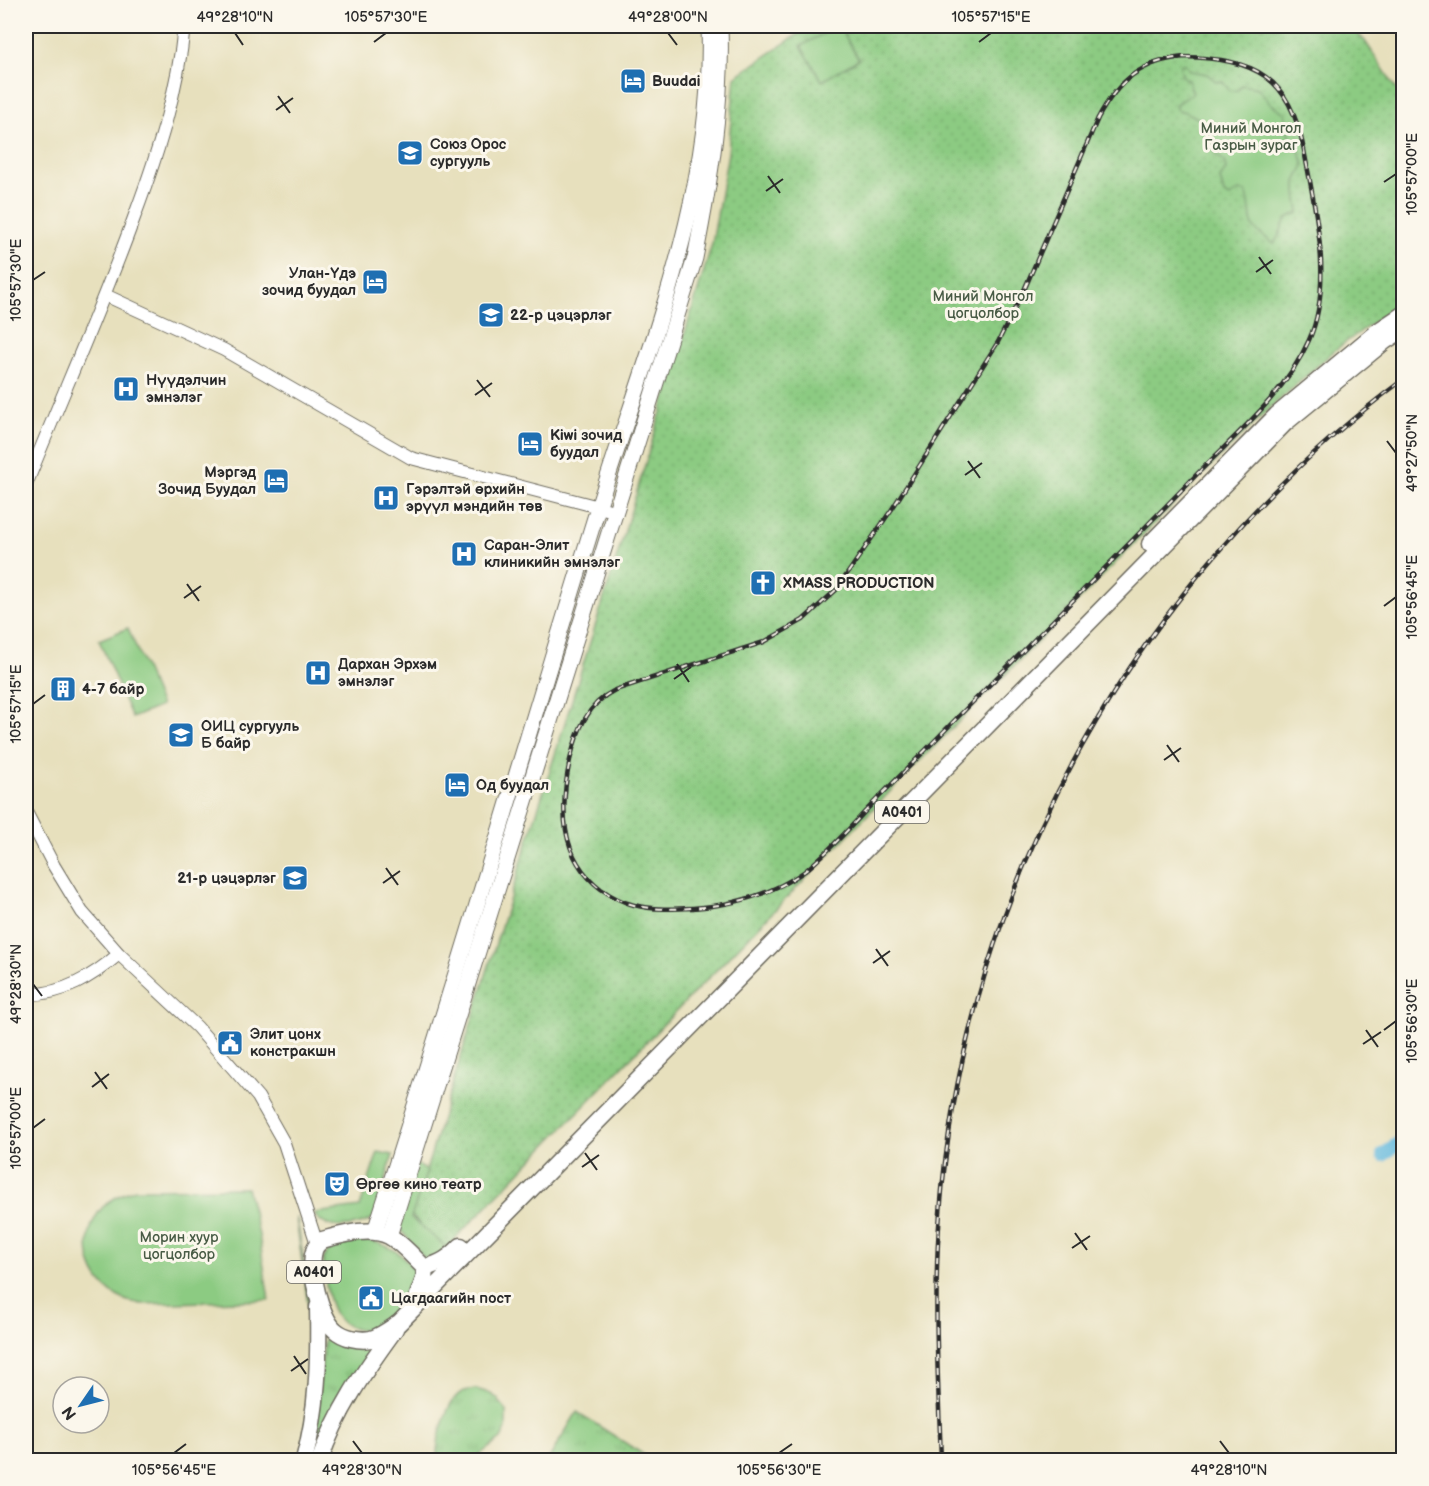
<svg xmlns="http://www.w3.org/2000/svg" width="1429" height="1486" viewBox="0 0 1429 1486" font-family="'Balsamiq Sans',sans-serif">
  <defs>
    <pattern id="grass-tufts" width="24" height="20" patternUnits="userSpaceOnUse" patternTransform="scale(1.5)"><rect width="24" height="20" fill="#8ccb82"/><path d="M3 7l-1-3M5 7V3M7 7l1-3M15 17l-1-3M17 17v-4M19 17l1-3" fill="none" stroke="#79ae70"/></pattern>
    <pattern id="park-dots" width="8" height="8" patternUnits="userSpaceOnUse" patternTransform="scale(1.5)"><rect width="8" height="8" fill="#8ccb82"/><path d="M2 2h.1M6 6h.1" fill="none" stroke="#79ae70" stroke-width="1.8" stroke-linecap="round"/></pattern>
  </defs>
  <rect width="100%" height="100%" fill="#fbf7ec"/>
  <filter id="ink" filterUnits="userSpaceOnUse"><feTurbulence type="fractalNoise" baseFrequency=".0167" numOctaves="2"/><feDisplacementMap in="SourceGraphic" scale="12" xChannelSelector="R" yChannelSelector="G"/><feConvolveMatrix kernelMatrix="1 2 1 2 8 2 1 2 1" color-interpolation-filters="sRGB"/></filter>
  <filter id="wash" filterUnits="userSpaceOnUse"><feTurbulence type="fractalNoise" baseFrequency=".008" numOctaves="4" result="noise"/><feDisplacementMap in="SourceGraphic" scale="24" xChannelSelector="R" yChannelSelector="G"/><feGaussianBlur stdDeviation="1.35" result="paint"/><feColorMatrix in="noise" values="0 0 0 0 0 0 0 0 0 0 0 0 0 0 0 0 0 1.4 0 .05"/><feComposite in="paint" operator="in"/></filter>
  <g filter="url(#wash)">
    <rect width="100%" height="100%" fill="#e7e0bd"/>
    <g fill="url(#grass-tufts)" stroke="#5c7b56" stroke-width="1.5">
      <path d="M332 1335 368 1347 373 1351 310 1460 325 1336Z"/>
      <path d="M476 1389 489 1393 497 1398 506 1411V1429L501 1439 472 1460H444L437 1454C437 1439 447 1399 462 1392 466 1390 471 1390 476 1389Z"/>
      <path d="M577 1412 652 1460H548Z"/>
    </g>
    <path fill="url(#park-dots)" stroke="#5c7b56" stroke-width="1.5" d="M810 26H1350L1365 41 1403 99V300L1334 351 1267 411 1221 456 909 772 444 1250 411 1215 421 1187 480 994 623 537 712 244 728 153 735 77Z"/>
    <g fill="#8ccb82" stroke="#5c7b56" stroke-width="1.5">
      <path d="M837 26H839L859 59 822 81 801 46Z"/>
      <path d="M1184 63 1190 71 1207 74 1217 82 1222 81 1230 91 1238 90 1242 85 1258 88 1271 104 1285 113 1290 141 1300 152 1304 165 1296 182V194L1299 212 1297 214C1280 216 1284 233 1274 243L1270 242C1266 236 1259 234 1255 229 1248 221 1252 204 1246 192L1239 191 1230 197 1224 194 1220 179 1226 169 1224 161 1214 153C1212 125 1203 117 1176 109V104L1193 93 1188 80 1183 77 1180 67Z"/>
      <path d="M128 628 161 706 132 718 99 640Z"/>
      <path d="M378 1152 393 1155 374 1218C357 1228 324 1233 314 1213L360 1207Z"/>
      <path d="M415 1163 427 1171 411 1218 451 1251 427 1261 398 1227Z"/>
      <path d="M247 1188 259 1235 269 1300 141 1304C135 1302 128 1302 123 1299 87 1284 77 1237 102 1208 111 1198 123 1194 135 1189Z"/>
      <path d="M296 1218H297L310 1305H308Z"/>
      <path d="M361 1241C384 1240 408 1255 418 1277 416 1282 415 1289 412 1294 404 1305 391 1321 379 1327 364 1335 343 1328 335 1314 326 1299 325 1276 323 1259L331 1247Z"/>
    </g>
    <g fill="none" stroke-linecap="round" stroke-linejoin="round">
      <path stroke="#5fb7dc" stroke-width="14" d="M1383 1155 1404 1139"/>
    </g>
  </g>
  <g filter="url(#ink)">
    <g fill="none" stroke-linecap="round" stroke-linejoin="round">
      <defs>
        <g id="minor">
          <path d="M105 295 224 350 411 458 614 511"/>
          <path d="M26 485C62 395 102 306 135 215 158 153 178 91 184 26"/>
          <path d="M26 812 54 866 82 912 119 954 197 1027 258 1097 284 1143 317 1244"/>
          <path d="M26 994C62 996 93 976 119 954"/>
        </g>
        <g id="major">
          <path d="M375 1231C453 991 523 749 598 508 647 351 715 194 709 26"/>
          <path d="M389 1236 695 258C710 182 723 103 720 26"/>
        </g>
        <g id="highway">
          <path d="M1150 544 1277 415 1377 332 1404 314"/>
          <path d="M425 1268C441 1263 450 1258 461 1246"/>
          <path d="M413 1309 424 1279 425 1268C414 1258 402 1243 389 1236 370 1226 341 1235 322 1240 319 1243 315 1246 314 1251 308 1268 321 1319 335 1330 344 1338 359 1341 371 1339 381 1336 390 1329 399 1323L1285 423 1385 341 1404 329"/>
          <path d="M304 1460C318 1410 319 1359 318 1307"/>
          <path d="M320 1460C336 1412 365 1370 395 1329"/>
        </g>
      </defs>
      <use href="#minor" stroke="#6d6a5e" stroke-width="14"/>
      <use href="#major" stroke="#6d6a5e" stroke-width="17"/>
      <use href="#highway" stroke="#6d6a5e" stroke-width="19"/>
      <use href="#minor" stroke="#fff" stroke-width="12"/>
      <use href="#major" stroke="#fff" stroke-width="15"/>
      <use href="#highway" stroke="#fff" stroke-width="16"/>
      <defs>
        <g id="rail">
          <path d="M1184 57C1256 59 1289 76 1304 150 1315 209 1334 283 1309 340 1286 392 1240 431 1200 471 1143 530 1084 589 1026 648 978 696 931 745 883 793 857 819 833 848 805 871 771 895 734 905 693 908 674 909 653 910 634 905 622 902 611 896 601 889 559 857 560 807 570 760 577 731 587 704 615 690L764 642 803 620 836 590 892 509 998 342 1025 288 1098 118C1118 81 1141 61 1184 57Z"/>
          <path d="M941 1460C938 1378 933 1295 940 1213 965 884 1139 575 1404 379"/>
        </g>
      </defs>
      <use href="#rail" stroke="#2b2b2b" stroke-width="4.5"/>
      <use href="#rail" stroke="#fbf7ec" stroke-width="2" stroke-dasharray="7" stroke-linecap="butt"/>
    </g>
  </g>
  <path fill="none" stroke="#2b2b2b" stroke-width="2" d="M235 33 243 45M668 33 677 45M374 42 386 33M979 42 991 33M278 96 290 113M276 110 293 98M768 176 780 193M1384 182 1396 174M766 191 783 179M1259 257 1271 274M1256 272 1273 260M33 280 45 272M477 380 490 397M475 395 492 383M1387 441 1396 453M968 461 980 478M965 475 982 463M187 584 199 601M184 598 201 586M1384 606 1396 597M677 664 689 682M674 679 691 667M33 704 45 695M1167 745 1179 762M1164 760 1181 748M386 868 398 885M383 883 400 871M876 949 888 966M873 963 890 951M33 984 42 996M1366 1030 1378 1047M1384 1030 1396 1021M1363 1044 1381 1032M95 1072 107 1089M92 1087 109 1074M33 1128 45 1119M585 1153 597 1170M582 1167 599 1155M1075 1233 1087 1250M1072 1248 1090 1236M294 1356 306 1374M291 1371 308 1359M353 1441 362 1453M1220 1441 1229 1453M174 1453 186 1444M779 1453 792 1444"/>
  <defs>
    <symbol id="hotel-square" viewBox="-11 -11 22 22"><rect x="-9" y="-9" width="18" height="18" rx="4" fill="#1f6fb2" stroke="#fbf7ec"/><path d="M-6-4.5h1.5V1H6V5H4.5V3h-9V5H-6ZM-4 0a1.8 1.8 0 1 1 3.6 0ZM.5 0V-2.5h3Q6-2.5 6 0Z" fill="#fff"/></symbol>
    <symbol id="school-square" viewBox="-11 -11 22 22"><rect x="-9" y="-9" width="18" height="18" rx="4" fill="#1f6fb2" stroke="#fbf7ec"/><path d="M0-5L7-2L0 1L-7-2ZM-4 1L0 2.5L4 1V4Q0 6-4 4Z" fill="#fff"/></symbol>
    <symbol id="hospital-square" viewBox="-11 -11 22 22"><rect x="-9" y="-9" width="18" height="18" rx="4" fill="#1f6fb2" stroke="#fbf7ec"/><path d="M-5-5h3v3.5h4V-5h3V5h-3V1.5h-4V5h-3Z" fill="#fff"/></symbol>
    <symbol id="church-square" viewBox="-11 -11 22 22"><rect x="-9" y="-9" width="18" height="18" rx="4" fill="#1f6fb2" stroke="#fbf7ec"/><path d="M-1.2-6h2.4v3.5h3.3v2.4h-3.3V6h-2.4V-.1h-3.3v-2.4h3.3Z" fill="#fff"/></symbol>
    <symbol id="building-square" viewBox="-11 -11 22 22"><rect x="-9" y="-9" width="18" height="18" rx="4" fill="#1f6fb2" stroke="#fbf7ec"/><path d="M-4-6H4V6H1V3H-1V6H-4ZM-2.5-4.3h1.7v1.8h-1.7ZM.8-4.3h1.7v1.8H.8ZM-2.5-1h1.7V.8h-1.7ZM.8-1h1.7V.8H.8Z" fill="#fff"/></symbol>
    <symbol id="civic-square" viewBox="-11 -11 22 22"><rect x="-9" y="-9" width="18" height="18" rx="4" fill="#1f6fb2" stroke="#fbf7ec"/><path d="M-.6-6.5H3V-4.5H.6V-3L4-1V1h2V6H-6V1h2V-1L-.6-3ZM-1.2 2.5V6h2.4V2.5Z" fill="#fff"/></symbol>
    <symbol id="theatre-square" viewBox="-11 -11 22 22"><rect x="-9" y="-9" width="18" height="18" rx="4" fill="#1f6fb2" stroke="#fbf7ec"/><path d="M-5-5.5Q0-4 5-5.5V0Q5 5 0 6Q-5 5-5 0ZM-3.3-2.5H-1v1.5H-3.3ZM1-2.5H3.3v1.5H1ZM-2.8 1Q0 5.5 2.8 1Z" fill="#fff"/></symbol>
  </defs>
  <g fill-rule="evenodd">
    <use href="#hotel-square" x="618" y="66" width="30" height="30"/>
    <use href="#school-square" x="395" y="138" width="30" height="30"/>
    <use href="#hotel-square" x="360" y="267" width="30" height="30"/>
    <use href="#school-square" x="476" y="300" width="30" height="30"/>
    <use href="#hospital-square" x="111" y="374" width="30" height="30"/>
    <use href="#hotel-square" x="515" y="429" width="30" height="30"/>
    <use href="#hotel-square" x="261" y="466" width="30" height="30"/>
    <use href="#hospital-square" x="371" y="483" width="30" height="30"/>
    <use href="#hospital-square" x="449" y="539" width="30" height="30"/>
    <use href="#church-square" x="748" y="568" width="30" height="30"/>
    <use href="#hospital-square" x="303" y="658" width="30" height="30"/>
    <use href="#building-square" x="48" y="674" width="30" height="30"/>
    <use href="#school-square" x="166" y="720" width="30" height="30"/>
    <use href="#hotel-square" x="442" y="770" width="30" height="30"/>
    <use href="#school-square" x="280" y="863" width="30" height="30"/>
    <use href="#civic-square" x="215" y="1028" width="30" height="30"/>
    <use href="#theatre-square" x="322" y="1169" width="30" height="30"/>
    <use href="#civic-square" x="356" y="1283" width="30" height="30"/>
  </g>
  <g text-anchor="middle" dominant-baseline="central" stroke-width="6" stroke-linejoin="round" paint-order="stroke">
    <g fill="#fbf7ec" stroke="#696865" stroke-width="1.5">
      <rect x="875" y="801" width="54" height="22" rx="4.5"/>
      <rect x="287" y="1261" width="54" height="22" rx="4.5"/>
    </g>
    <g font-size="14" font-weight="bold" fill="#2b2b2b">
      <text x="902" y="812">A0401</text>
      <text x="314" y="1272">A0401</text>
    </g>
    <g font-size="15" font-weight="bold" fill="#2b2b2b" stroke="#fbf7ec" text-anchor="start">
      <text x="652" y="81">Buudai</text>
      <text x="430" y="144">Союз Орос<tspan x="430" dy="17">сургууль</tspan></text>
      <text x="356" y="273" text-anchor="end">Улан-Үдэ<tspan x="356" dy="17">зочид буудал</tspan></text>
      <text x="510" y="315">22-р цэцэрлэг</text>
      <text x="146" y="380">Нүүдэлчин<tspan x="146" dy="17">эмнэлэг</tspan></text>
      <text x="550" y="435">Kiwi зочид<tspan x="550" dy="17">буудал</tspan></text>
      <text x="256" y="472" text-anchor="end">Мэргэд<tspan x="256" dy="17">Зочид Буудал</tspan></text>
      <text x="406" y="489">Гэрэлтэй өрхийн<tspan x="406" dy="17">эрүүл мэндийн төв</tspan></text>
      <text x="484" y="545">Саран-Элит<tspan x="484" dy="17">клиникийн эмнэлэг</tspan></text>
      <text x="783" y="583">XMASS PRODUCTION</text>
      <text x="338" y="664">Дархан Эрхэм<tspan x="338" dy="17">эмнэлэг</tspan></text>
      <text x="82" y="689">4-7 байр</text>
      <text x="201" y="726">ОИЦ сургууль<tspan x="201" dy="17">Б байр</tspan></text>
      <text x="476" y="785">Од буудал</text>
      <text x="276" y="878" text-anchor="end">21-р цэцэрлэг</text>
      <text x="250" y="1034">Элит цонх<tspan x="250" dy="17">констракшн</tspan></text>
      <text x="356" y="1184">Өргөө кино театр</text>
      <text x="391" y="1298">Цагдаагийн пост</text>
    </g>
    <g font-size="15" fill="#485b45" stroke="#fbf7ec">
      <text x="1251" y="128">Миний Монгол<tspan x="1251" dy="17">Газрын зураг</tspan></text>
      <text x="983" y="296">Миний Монгол<tspan x="983" dy="17">цогцолбор</tspan></text>
      <text x="179" y="1237">Морин хуур<tspan x="179" dy="17">цогцолбор</tspan></text>
    </g>
  </g>
  <rect width="1429" height="1486" fill="none" stroke="#fbf7ec" stroke-width="66"/>
  <g transform="translate(81 1405) rotate(235)"><circle r="28" fill="#fbf7ec" stroke="#a8a59f" stroke-width="1.5"/>
  <path d="M0-4.5L10 22L0 15L-10 22Z" fill="#1f6fb2"/>
  <text y="-9" font-size="16" font-weight="bold" text-anchor="middle" fill="#2b2b2b">N</text>
  </g>
  <rect x="33" y="33" width="1363" height="1420" fill="none" stroke="#2b2b2b" stroke-width="2"/>
  <g font-size="15" text-anchor="middle" fill="#2b2b2b">
    <text x="235" y="22">49°28'10"N</text>
    <text x="386" y="22">105°57'30"E</text>
    <text x="668" y="22">49°28'00"N</text>
    <text x="991" y="22">105°57'15"E</text>
    <text transform="translate(1412 174) rotate(-90)" y="5">105°57'00"E</text>
    <text transform="translate(16 280) rotate(-90)" y="5">105°57'30"E</text>
    <text transform="translate(1412 453) rotate(-90)" y="5">49°27'50"N</text>
    <text transform="translate(1412 597) rotate(-90)" y="5">105°56'45"E</text>
    <text transform="translate(16 704) rotate(-90)" y="5">105°57'15"E</text>
    <text transform="translate(16 984) rotate(-90)" y="5">49°28'30"N</text>
    <text transform="translate(1412 1021) rotate(-90)" y="5">105°56'30"E</text>
    <text transform="translate(16 1128) rotate(-90)" y="5">105°57'00"E</text>
    <text x="174" y="1475">105°56'45"E</text>
    <text x="362" y="1475">49°28'30"N</text>
    <text x="779" y="1475">105°56'30"E</text>
    <text x="1229" y="1475">49°28'10"N</text>
  </g>
</svg>
